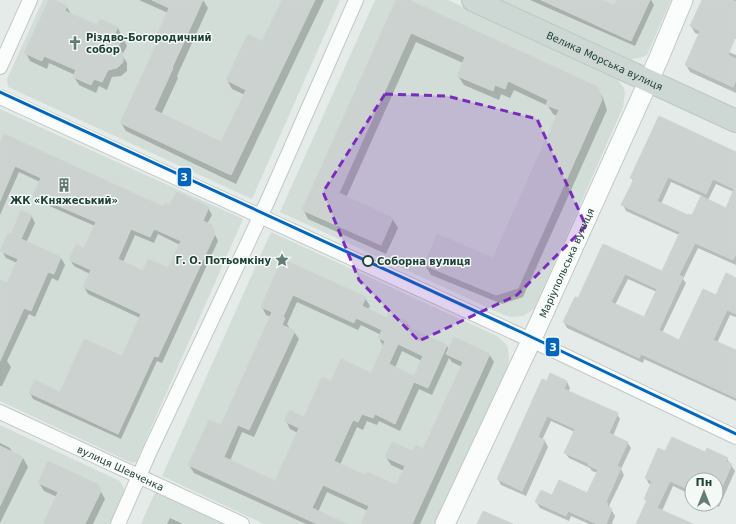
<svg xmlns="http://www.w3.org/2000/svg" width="736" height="524" viewBox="0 0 736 524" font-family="'DejaVu Sans',sans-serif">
  <rect width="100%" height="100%" fill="#e5ebe8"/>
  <g fill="#d2ddd8">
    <path d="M43 0H340L252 199 8 87 7 79Z"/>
    <path d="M375 0H448L609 74 617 79 624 88 625 93 623 107 535 307 531 311 523 316 511 317 504 315 280 212Z"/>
    <path d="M500 0H671L647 55 640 58 630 59Z"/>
    <path d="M0 109 243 219 136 462 132 463 0 401Z"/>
    <path d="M271 232 497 336 506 344 508 348 509 360 508 366 438 524H264L162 476Z"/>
    <path d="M0 425 120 481 124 489 123 497 110 524H0Z"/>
    <path d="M156 490 230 524H141Z"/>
  </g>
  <g fill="#0003" fill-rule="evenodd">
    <path d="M50 0 67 7 71 14 97 26 118 28 127 46 122 55 127 63V71L121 76 112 77 107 90 99 86 96 93 79 85 74 77 75 75 49 63 47 69 30 61 26 53Z"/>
    <path d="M139 0H203L208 8 177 76 178 78 161 115 222 143 245 95 232 89 227 80 263 42 283 0H324L236 184 126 131 121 123 158 43 156 39 168 13Z"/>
    <path d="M397 0H406L597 88 603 98 607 110 523 297 502 304 431 275 425 265 493 259 557 116 553 114 548 106 514 90 510 98 501 94 499 100 464 85 458 76 463 63 416 42 346 198 392 218 398 228 386 254 308 219 303 209Z"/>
    <path d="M530 0H600L615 7 618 0H651L654 5 635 46Z"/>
    <path d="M703 0H736V39L730 37 724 50 736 55V93L690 72 686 65 700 35 695 33 691 26Z"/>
    <path d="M0 146 165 208H208L212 215 207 224 211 226 218 241 162 363 157 361 121 439 33 399 30 393H61L122 357 140 318 88 294 84 287 90 274 74 266 70 260 85 249 95 226 38 201 34 195 40 182 19 172 0 215ZM158 234 180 245 169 269 144 272 123 262 135 235 154 243Z"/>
    <path d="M736 153V265L698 248 683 279 686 283 662 333 680 341 716 296 736 279V317L730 315 717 343 736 351V401L644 359 643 363 567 328 564 322 579 299 604 246 662 272 679 235 626 211 623 205 634 182 631 178ZM671 182 702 196 692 217 661 204ZM716 184 734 192 726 209 708 200ZM628 279 657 292 644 319 615 305Z"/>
    <path d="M31 215 35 223 26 243 61 258 65 265 58 281 52 278 35 317 29 314 7 361 11 367 2 386H0V281L8 284 17 263 6 258 2 251 11 236Z"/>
    <path d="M283 261 365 298 370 306 368 309 388 319 407 323 411 329 447 346 449 350 489 354 494 362 420 524H362L368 511 327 492 318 512 344 524H306L194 473 189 465 221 426 271 317 266 315 262 307ZM297 302 358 330 361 325 381 335 379 338 383 346 371 374 332 382 304 418 286 421 290 429 298 433 276 482 230 461 242 432 254 437 299 339 294 332 288 329 289 327 287 324ZM402 351 422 361 415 377 395 368ZM449 358 452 362 462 367 424 450 386 457 391 465 404 471 397 486 366 477 340 465 357 427 363 430 367 421 377 425 379 421 400 431 419 389 432 395Z"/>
    <path d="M551 375 567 382 570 388 568 392 617 414 620 419 613 436 627 442 631 448 621 469 624 475 609 506 615 516 612 523 613 524H589L571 516 569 521 540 508 536 502 553 496 588 495 598 473 592 471 590 468 569 458 565 453 575 432 551 421 542 440 545 441 548 447 526 496 501 485 498 479Z"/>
    <path d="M0 443 10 448 13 454 23 458 28 467 0 523Z"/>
    <path d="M666 453H706L727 459 735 471 719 507 713 504H716V480H692V495L673 486 662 511 691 524H637L647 502 645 499 651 484H649L646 478Z"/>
    <path d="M39 483 98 486 105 499 93 524H44L57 497 44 491Z"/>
    <path d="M170 518 183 524H167Z"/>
  </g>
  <g fill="#ccd2d0" stroke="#ced4d1" fill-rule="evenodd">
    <path d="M49 0H55L67 6 65 11 97 25 100 19 118 27 115 33 123 37 118 47 123 54V62L117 68 108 70 102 82 94 79 91 85 73 77 76 70 44 56 42 61 24 53Z"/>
    <path d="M152 0H203L172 68H173L154 110 221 142 246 90 226 80 248 34 262 41 282 0H315L231 175 120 123 158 41 155 40 169 8Z"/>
    <path d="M396 0H409L598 87 602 100 518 288 496 295 424 265 437 234 493 258 559 110 546 105 548 100 508 81 505 89 495 85 493 91 457 76 465 57 411 33 339 193 393 218 381 245 302 210Z"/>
    <path d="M541 0H602L614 5 617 0H650L631 41Z"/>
    <path d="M702 0H732L736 2V36L728 55 736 59V80L733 87 685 65 700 31 690 26Z"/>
    <path d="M659 116 736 152V254L733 260 695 243 679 275 683 277 659 330 679 340 703 289 716 295 726 273 736 278V314L727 310 713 340 736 350V398L641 354 639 358 563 322 575 297 578 298 603 244 662 271 680 232 621 205 634 179 630 178ZM668 177 706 194 713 179 734 189 726 208 701 196 692 215 688 214V215L657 201ZM625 274 657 289 644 317 611 302Z"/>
    <path d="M4 134 164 207 165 203 169 205 177 192 209 207 203 221 212 225 215 234 158 357 154 356 118 434 29 393 35 380 60 392 84 339 122 356 141 314 83 287 91 270 69 260 76 244 84 248 96 222 33 195 41 178 15 166 0 201V144ZM131 229 150 237 154 229 181 241 168 268 148 259 143 271 118 259Z"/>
    <path d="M21 210 32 215 21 239 61 257 54 274 48 272 31 311 24 308 0 361V280L7 283 18 259 0 251 8 233 11 235Z"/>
    <path d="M282 259 366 297 362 306 387 318 389 313 408 322 406 326 447 345 428 388 414 382 395 424 375 414 373 418 362 414 358 422 353 420 334 461 365 475 367 472 396 485 405 466 385 457 392 442 413 451 416 445 423 449 463 362 446 354 454 337 490 354 412 524H361L369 506 323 485 312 508 347 524H317L188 465 209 420 221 425 272 312 261 307ZM293 295 354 323 356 318 382 330 378 338 385 341 371 373 341 359 331 381 322 377 304 417 290 410 284 421 299 428 275 481 224 457 238 425 249 430 295 331 282 325 285 318 283 317ZM398 344 423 356 414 376 389 364Z"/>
    <path d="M550 373 567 381 564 389 618 413 609 433 628 442 617 466 621 468 606 502 608 503 607 506 612 509 606 524H597L568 511 566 516 535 502 541 490 552 495 559 480 587 493 598 470 588 465V463L564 453 575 429 547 416 538 437 545 440 522 491 497 479 542 379 547 381Z"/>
    <path d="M672 437 705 452 707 448 728 458 726 462 732 464 716 501V480H692V491L670 481 657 508 693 524H636L647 500 644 499 652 481 645 478 658 448 665 451Z"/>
    <path d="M0 446 23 457 0 506Z"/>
    <path d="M48 461 99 485 101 491 85 524H43L58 492 38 483Z"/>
    <path d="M483 511 513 524H477Z"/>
  </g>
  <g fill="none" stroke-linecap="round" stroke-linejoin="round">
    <defs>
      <g id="street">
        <path d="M0 67 30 0"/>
        <path d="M0 97 559 353 736 437"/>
        <path id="s1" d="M0 412 242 524"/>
        <path d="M118 524 150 451 268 200 356 0"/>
      </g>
      <g id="secondary">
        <path id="s2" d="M445 524 531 341 658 60 683 0"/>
      </g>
      <g id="primary">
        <path id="s3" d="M473 0 736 121"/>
      </g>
    </defs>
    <use href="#street" stroke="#c2c8c6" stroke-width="16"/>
    <use href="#secondary" stroke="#c0c9c5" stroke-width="21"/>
    <use href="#primary" stroke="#bcc7c4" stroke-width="24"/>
    <use href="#street" stroke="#fbfcfc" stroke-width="14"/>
    <use href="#secondary" stroke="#fbfcfc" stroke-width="19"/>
    <use href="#primary" stroke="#cdd7d4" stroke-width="22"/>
    <defs>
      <path id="tram-1" d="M0 92 523 333 736 434"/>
    </defs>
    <use href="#tram-1" stroke="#f3faf6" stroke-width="6"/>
    <use href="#tram-1" stroke="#0065bd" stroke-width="3"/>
  </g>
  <path fill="#7b2cbf" fill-opacity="0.2" stroke="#7b2cbf" stroke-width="3" stroke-dasharray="8 5" stroke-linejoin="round" d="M385 94 447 96 537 119 586 226 517 295 419 341 359 280 323 192Z"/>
  <defs>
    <symbol id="church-bare" viewBox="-9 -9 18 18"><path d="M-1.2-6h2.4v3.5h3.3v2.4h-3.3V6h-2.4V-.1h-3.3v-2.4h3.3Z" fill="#657c76" stroke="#f3faf6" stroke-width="2.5" paint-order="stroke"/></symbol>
    <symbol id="building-bare" viewBox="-9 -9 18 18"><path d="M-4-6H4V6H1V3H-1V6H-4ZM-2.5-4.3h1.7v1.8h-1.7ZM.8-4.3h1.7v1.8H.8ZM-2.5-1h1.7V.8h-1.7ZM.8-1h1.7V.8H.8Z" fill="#657c76" stroke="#f3faf6" stroke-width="2.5" paint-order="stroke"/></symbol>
    <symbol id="sight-bare" viewBox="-9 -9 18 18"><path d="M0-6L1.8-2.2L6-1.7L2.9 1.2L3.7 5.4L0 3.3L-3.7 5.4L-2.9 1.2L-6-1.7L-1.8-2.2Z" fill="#657c76" stroke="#f3faf6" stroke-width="2.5" paint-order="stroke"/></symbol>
  </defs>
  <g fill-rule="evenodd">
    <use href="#church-bare" x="65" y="33" width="20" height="20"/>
    <use href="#building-bare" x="54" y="175" width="20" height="20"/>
    <use href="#sight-bare" x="272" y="250" width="20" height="20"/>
  </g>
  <circle fill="#f3faf6" stroke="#204139" stroke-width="2" cx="368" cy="261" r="5"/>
  <g text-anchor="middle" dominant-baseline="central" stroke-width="3" stroke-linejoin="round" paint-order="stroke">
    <g font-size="10" font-weight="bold" fill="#204139" stroke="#f3faf6" text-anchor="start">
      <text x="86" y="37">Різдво-Богородичний<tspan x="86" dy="12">собор</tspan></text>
      <text x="64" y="200" text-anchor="middle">ЖК «Княжеський»</text>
      <text x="271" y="260" text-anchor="end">Г. О. Потьомкіну</text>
    </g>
    <g font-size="10" fill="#204139" stroke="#f3faf6">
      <text stroke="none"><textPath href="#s3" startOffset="145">Велика Морська вулиця</textPath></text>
      <text stroke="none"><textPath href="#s2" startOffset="288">Маріупольська вулиця</textPath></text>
      <text stroke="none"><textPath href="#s1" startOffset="133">вулиця Шевченка</textPath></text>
    </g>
    <g font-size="10" font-weight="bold" fill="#204139" stroke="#f3faf6" text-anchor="start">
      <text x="377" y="261">Соборна вулиця</text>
    </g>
  </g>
  <g stroke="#f3faf6" stroke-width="1.5">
    <rect x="177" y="167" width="15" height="20" rx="4" fill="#0065bd"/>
    <rect x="545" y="337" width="15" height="20" rx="4" fill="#0065bd"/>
  </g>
  <g font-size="11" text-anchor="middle" font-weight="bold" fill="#fff">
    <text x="184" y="181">3</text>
    <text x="553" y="351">3</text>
  </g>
  <g transform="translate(704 492)"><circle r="19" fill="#f3faf6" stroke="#9fb0aa"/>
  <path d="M0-3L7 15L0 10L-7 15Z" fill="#657c76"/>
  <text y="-6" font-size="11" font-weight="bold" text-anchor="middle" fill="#204139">Пн</text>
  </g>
</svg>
